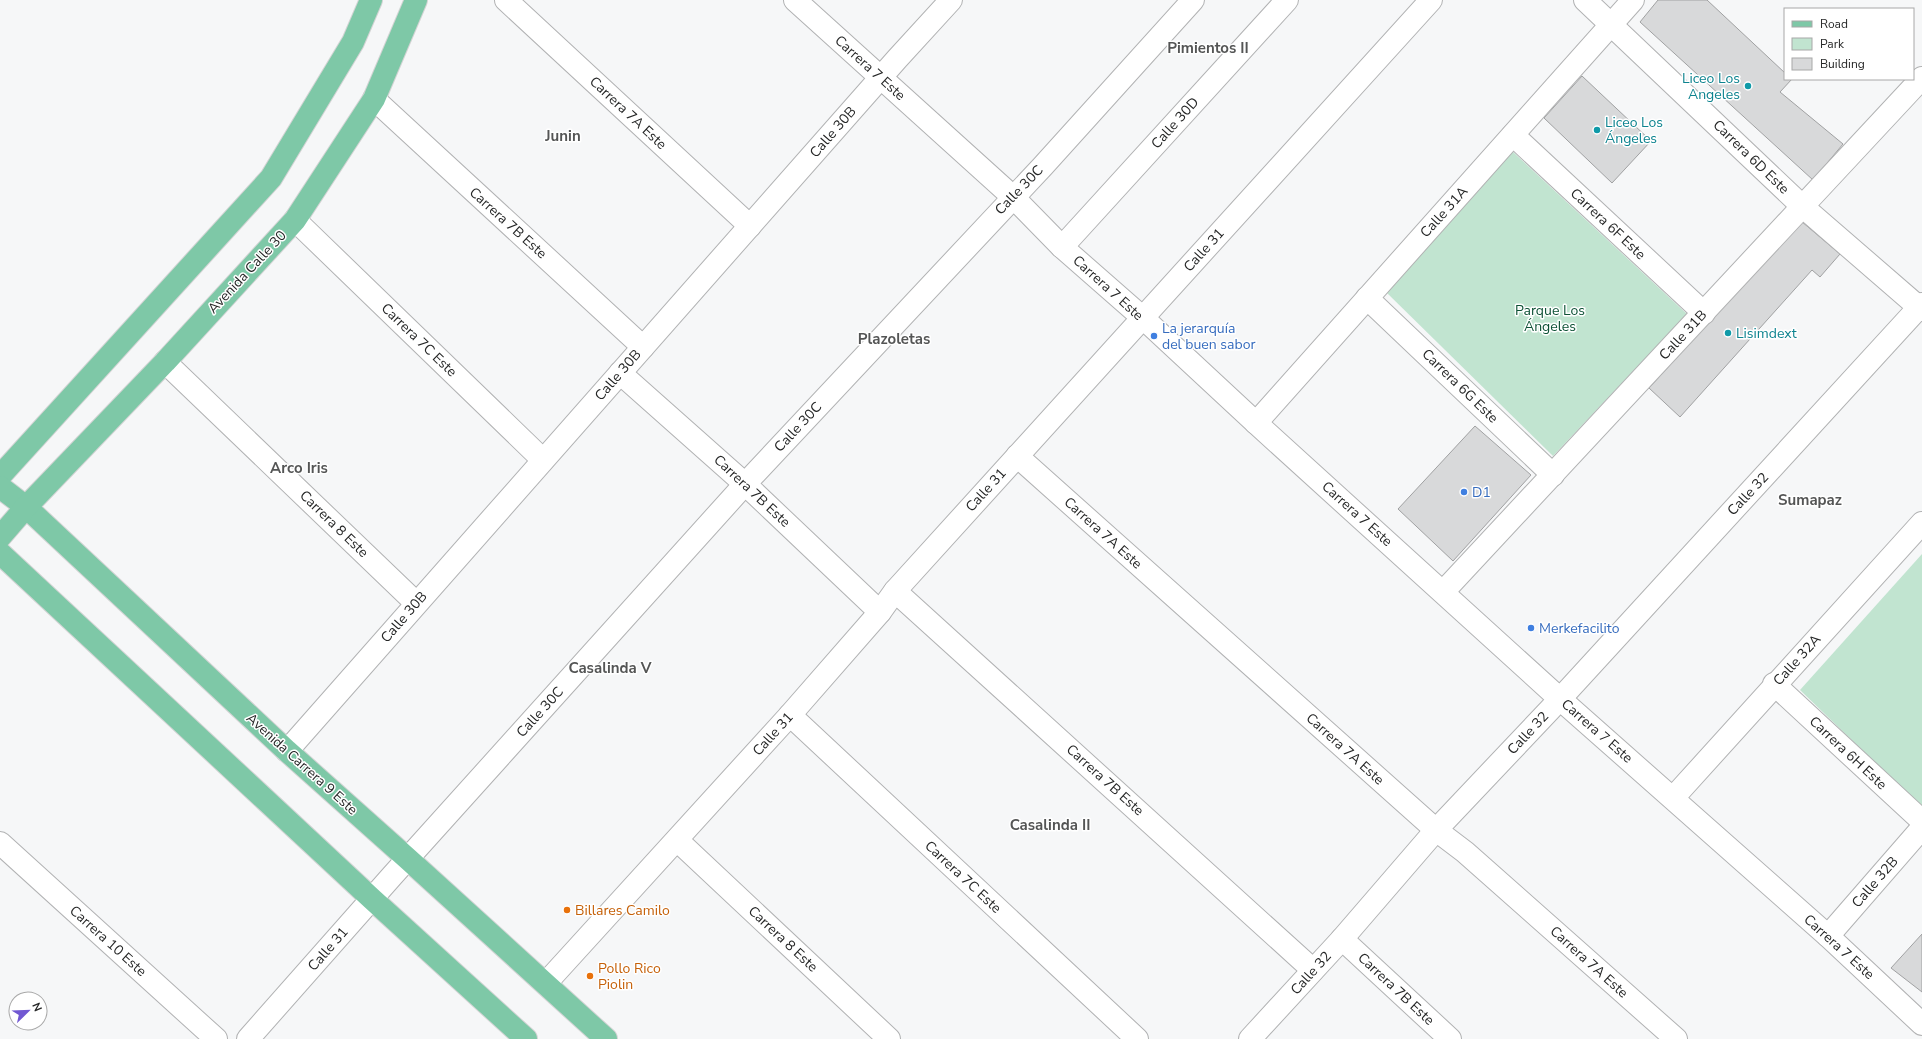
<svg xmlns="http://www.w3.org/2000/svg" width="1922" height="1039" viewBox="0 0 1922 1039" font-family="'Nunito Sans',sans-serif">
  <rect width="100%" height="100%" fill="#f6f7f8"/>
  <g fill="#c1e4d0">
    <path d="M1512 151 1687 314 1553 456 1387 293Z"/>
    <path d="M1922 554V806L1921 807 1800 690Z"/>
  </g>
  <g fill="#d8d9da" stroke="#a0a1a2">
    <path d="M1658 0H1707L1785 73V79H1792L1780 92 1843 144 1813 180 1640 22Z"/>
    <path d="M1582 76 1651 141 1612 183 1544 118Z"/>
    <path d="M1801 221 1840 254 1820 277 1812 270 1680 417 1649 388Z"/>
    <path d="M1475 426 1531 475 1453 561 1398 509Z"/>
    <path d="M1922 934V992L1891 968Z"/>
  </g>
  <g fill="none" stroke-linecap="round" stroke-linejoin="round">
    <defs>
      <g id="minor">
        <path d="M506 0 750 226"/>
        <path d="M795 0 1013 197 1062 247 1143 318 1256 423 1560 699 1828 936 1922 1024"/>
        <path d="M1585 0 1802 206 1922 310"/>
        <path d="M374 99 643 347"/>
        <path d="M1513 135 1704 313"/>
        <path d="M295 220 543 460"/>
        <path d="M1062 247 1287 0"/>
        <path d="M1367 298 1553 475"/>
        <path d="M165 362 416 603"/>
        <path d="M620 373 745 484 880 612"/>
        <path d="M1256 423 1633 0"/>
        <path d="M1017 456 1436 830 1465 852 1676 1039"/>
        <path d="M895 591 1313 970"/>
        <path d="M1443 592 1922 78"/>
        <path d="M1774 684 1922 821"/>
        <path d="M790 715 1137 1039"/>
        <path d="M287 751 897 59 951 0"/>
        <path d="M1673 798 1922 523"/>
        <path d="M677 840 889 1039"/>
        <path d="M0 843 216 1039"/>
        <path d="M1828 936 1922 828"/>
        <path d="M1342 939 1450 1039"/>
        <path d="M546 983 790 715 880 612 895 591 1431 0"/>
        <path d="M248 1039 392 876 745 484 1043 166 1193 0"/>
        <path d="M1250 1039 1342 939 1436 830 1560 699 1922 304"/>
      </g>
      <g id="major">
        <path d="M0 476 271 178 353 42 371 0"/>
        <path d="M0 487 26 507 287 751 408 859 606 1039"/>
        <path d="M0 537 26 507 165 362 295 220 374 99 416 0"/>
        <path d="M0 553 372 899 526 1039"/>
      </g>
    </defs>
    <use href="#minor" stroke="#b1b2b3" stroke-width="24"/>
    <use href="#major" stroke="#d3d4d4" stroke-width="24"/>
    <use href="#minor" stroke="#fff" stroke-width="22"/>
    <use href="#major" stroke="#7ec8a7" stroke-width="22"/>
  </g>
  <g fill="#0f9aa8" stroke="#fff" stroke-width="1.5">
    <circle cx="1748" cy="86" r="4"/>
    <circle cx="1597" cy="130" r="4"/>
    <circle cx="1728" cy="333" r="4"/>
  </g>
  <g fill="#3f7fe0" stroke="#fff" stroke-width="1.5">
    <circle cx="1154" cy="336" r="4"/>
    <circle cx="1464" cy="492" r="4"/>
    <circle cx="1531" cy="628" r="4"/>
  </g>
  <g fill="#e8710a" stroke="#fff" stroke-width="1.5">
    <circle cx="567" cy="910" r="4"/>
    <circle cx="590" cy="976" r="4"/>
  </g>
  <g text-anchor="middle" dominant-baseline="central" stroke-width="3" stroke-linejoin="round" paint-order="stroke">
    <g font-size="14" fill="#252626" stroke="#fff">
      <text transform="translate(870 68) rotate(42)">Carrera 7 Este</text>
      <text transform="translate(628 113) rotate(43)">Carrera 7A Este</text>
      <text transform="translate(1175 123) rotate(-48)">Calle 30D</text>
      <text transform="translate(833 132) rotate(-49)">Calle 30B</text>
      <text transform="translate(1751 157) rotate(44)">Carrera 6D Este</text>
      <text transform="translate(1019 190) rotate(-46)">Calle 30C</text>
      <text transform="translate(1444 212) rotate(-48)">Calle 31A</text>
      <text transform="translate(508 223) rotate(42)">Carrera 7B Este</text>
      <text transform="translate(1608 224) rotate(43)">Carrera 6F Este</text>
      <text transform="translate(1204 250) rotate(-48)">Calle 31</text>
      <text transform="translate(247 272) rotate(-47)">Avenida Calle 30</text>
      <text transform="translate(1108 288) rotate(42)">Carrera 7 Este</text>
      <text transform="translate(1683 335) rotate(-47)">Calle 31B</text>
      <text transform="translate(419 340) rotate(44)">Carrera 7C Este</text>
      <text transform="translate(618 375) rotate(-49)">Calle 30B</text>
      <text transform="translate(1460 386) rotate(44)">Carrera 6G Este</text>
      <text transform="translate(798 427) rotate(-47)">Calle 30C</text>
      <text transform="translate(986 490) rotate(-48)">Calle 31</text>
      <text transform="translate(752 491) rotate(43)">Carrera 7B Este</text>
      <text transform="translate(1748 494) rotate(-47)">Calle 32</text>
      <text transform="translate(1357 514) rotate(42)">Carrera 7 Este</text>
      <text transform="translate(334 524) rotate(44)">Carrera 8 Este</text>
      <text transform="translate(1103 533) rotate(42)">Carrera 7A Este</text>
      <text transform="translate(404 617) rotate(-49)">Calle 30B</text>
      <text transform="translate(1797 660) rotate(-48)">Calle 32A</text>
      <text transform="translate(540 712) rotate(-48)">Calle 30C</text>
      <text transform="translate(1597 731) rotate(41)">Carrera 7 Este</text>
      <text transform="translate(1528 733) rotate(-47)">Calle 32</text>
      <text transform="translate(773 734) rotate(-48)">Calle 31</text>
      <text transform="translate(1345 749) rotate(42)">Carrera 7A Este</text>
      <text transform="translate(1848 753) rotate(43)">Carrera 6H Este</text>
      <text transform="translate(302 764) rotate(42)">Avenida Carrera 9 Este</text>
      <text transform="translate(1105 780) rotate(42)">Carrera 7B Este</text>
      <text transform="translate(963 877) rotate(43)">Carrera 7C Este</text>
      <text transform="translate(1875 882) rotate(-49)">Calle 32B</text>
      <text transform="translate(783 939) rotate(43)">Carrera 8 Este</text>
      <text transform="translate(108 941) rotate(42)">Carrera 10 Este</text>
      <text transform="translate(1839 947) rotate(42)">Carrera 7 Este</text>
      <text transform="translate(328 949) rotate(-49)">Calle 31</text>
      <text transform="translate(1589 962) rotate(42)">Carrera 7A Este</text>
      <text transform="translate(1311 973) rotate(-48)">Calle 32</text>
      <text transform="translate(1396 989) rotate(43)">Carrera 7B Este</text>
    </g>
    <g font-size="14" fill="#0d838f" stroke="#fff" text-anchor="start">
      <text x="1740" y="78" text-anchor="end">Liceo Los<tspan x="1740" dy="16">Angeles</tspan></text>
      <text x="1605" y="122">Liceo Los<tspan x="1605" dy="16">Ángeles</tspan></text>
      <text x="1736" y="333">Lisimdext</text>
    </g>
    <g font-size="14" fill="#0d5135" stroke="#fff">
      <text x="1550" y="310">Parque Los<tspan x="1550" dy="16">Ángeles</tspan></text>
    </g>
    <g font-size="14" fill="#366cbe" stroke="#fff" text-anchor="start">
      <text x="1162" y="328">La jerarquía<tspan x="1162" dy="16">del buen sabor</tspan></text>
      <text x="1472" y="492">D1</text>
      <text x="1539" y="628">Merkefacilito</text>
    </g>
    <g font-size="14" fill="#c56008" stroke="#fff" text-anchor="start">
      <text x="575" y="910">Billares Camilo</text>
      <text x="598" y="968">Pollo Rico<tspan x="598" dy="16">Piolin</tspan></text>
    </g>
    <g font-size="15" font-weight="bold" fill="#545555" stroke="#fff">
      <text x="1208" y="48">Pimientos II</text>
      <text x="563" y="136">Junin</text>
      <text x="894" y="339">Plazoletas</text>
      <text x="299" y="468">Arco Iris</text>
      <text x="1810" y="500">Sumapaz</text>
      <text x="610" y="668">Casalinda V</text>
      <text x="1050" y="825">Casalinda II</text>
    </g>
  </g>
  <rect x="1784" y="8" width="130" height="72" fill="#ffffff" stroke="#a8a8a8"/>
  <rect x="1792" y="21" width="20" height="6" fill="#7ec8a7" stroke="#a8a8a8"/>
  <text x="1820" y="28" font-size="12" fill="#252626">Road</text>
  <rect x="1792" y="38" width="20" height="12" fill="#c1e4d0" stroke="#a8a8a8"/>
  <text x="1820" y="48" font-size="12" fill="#252626">Park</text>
  <rect x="1792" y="58" width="20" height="12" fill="#d8d9da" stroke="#a8a8a8"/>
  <text x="1820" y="68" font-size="12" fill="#252626">Building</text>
  <g transform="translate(28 1011) rotate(67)"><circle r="19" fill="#ffffff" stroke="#a8a8a8"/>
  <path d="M0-3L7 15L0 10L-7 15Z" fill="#7158d2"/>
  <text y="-6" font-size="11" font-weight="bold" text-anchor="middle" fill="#252626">N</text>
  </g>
</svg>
